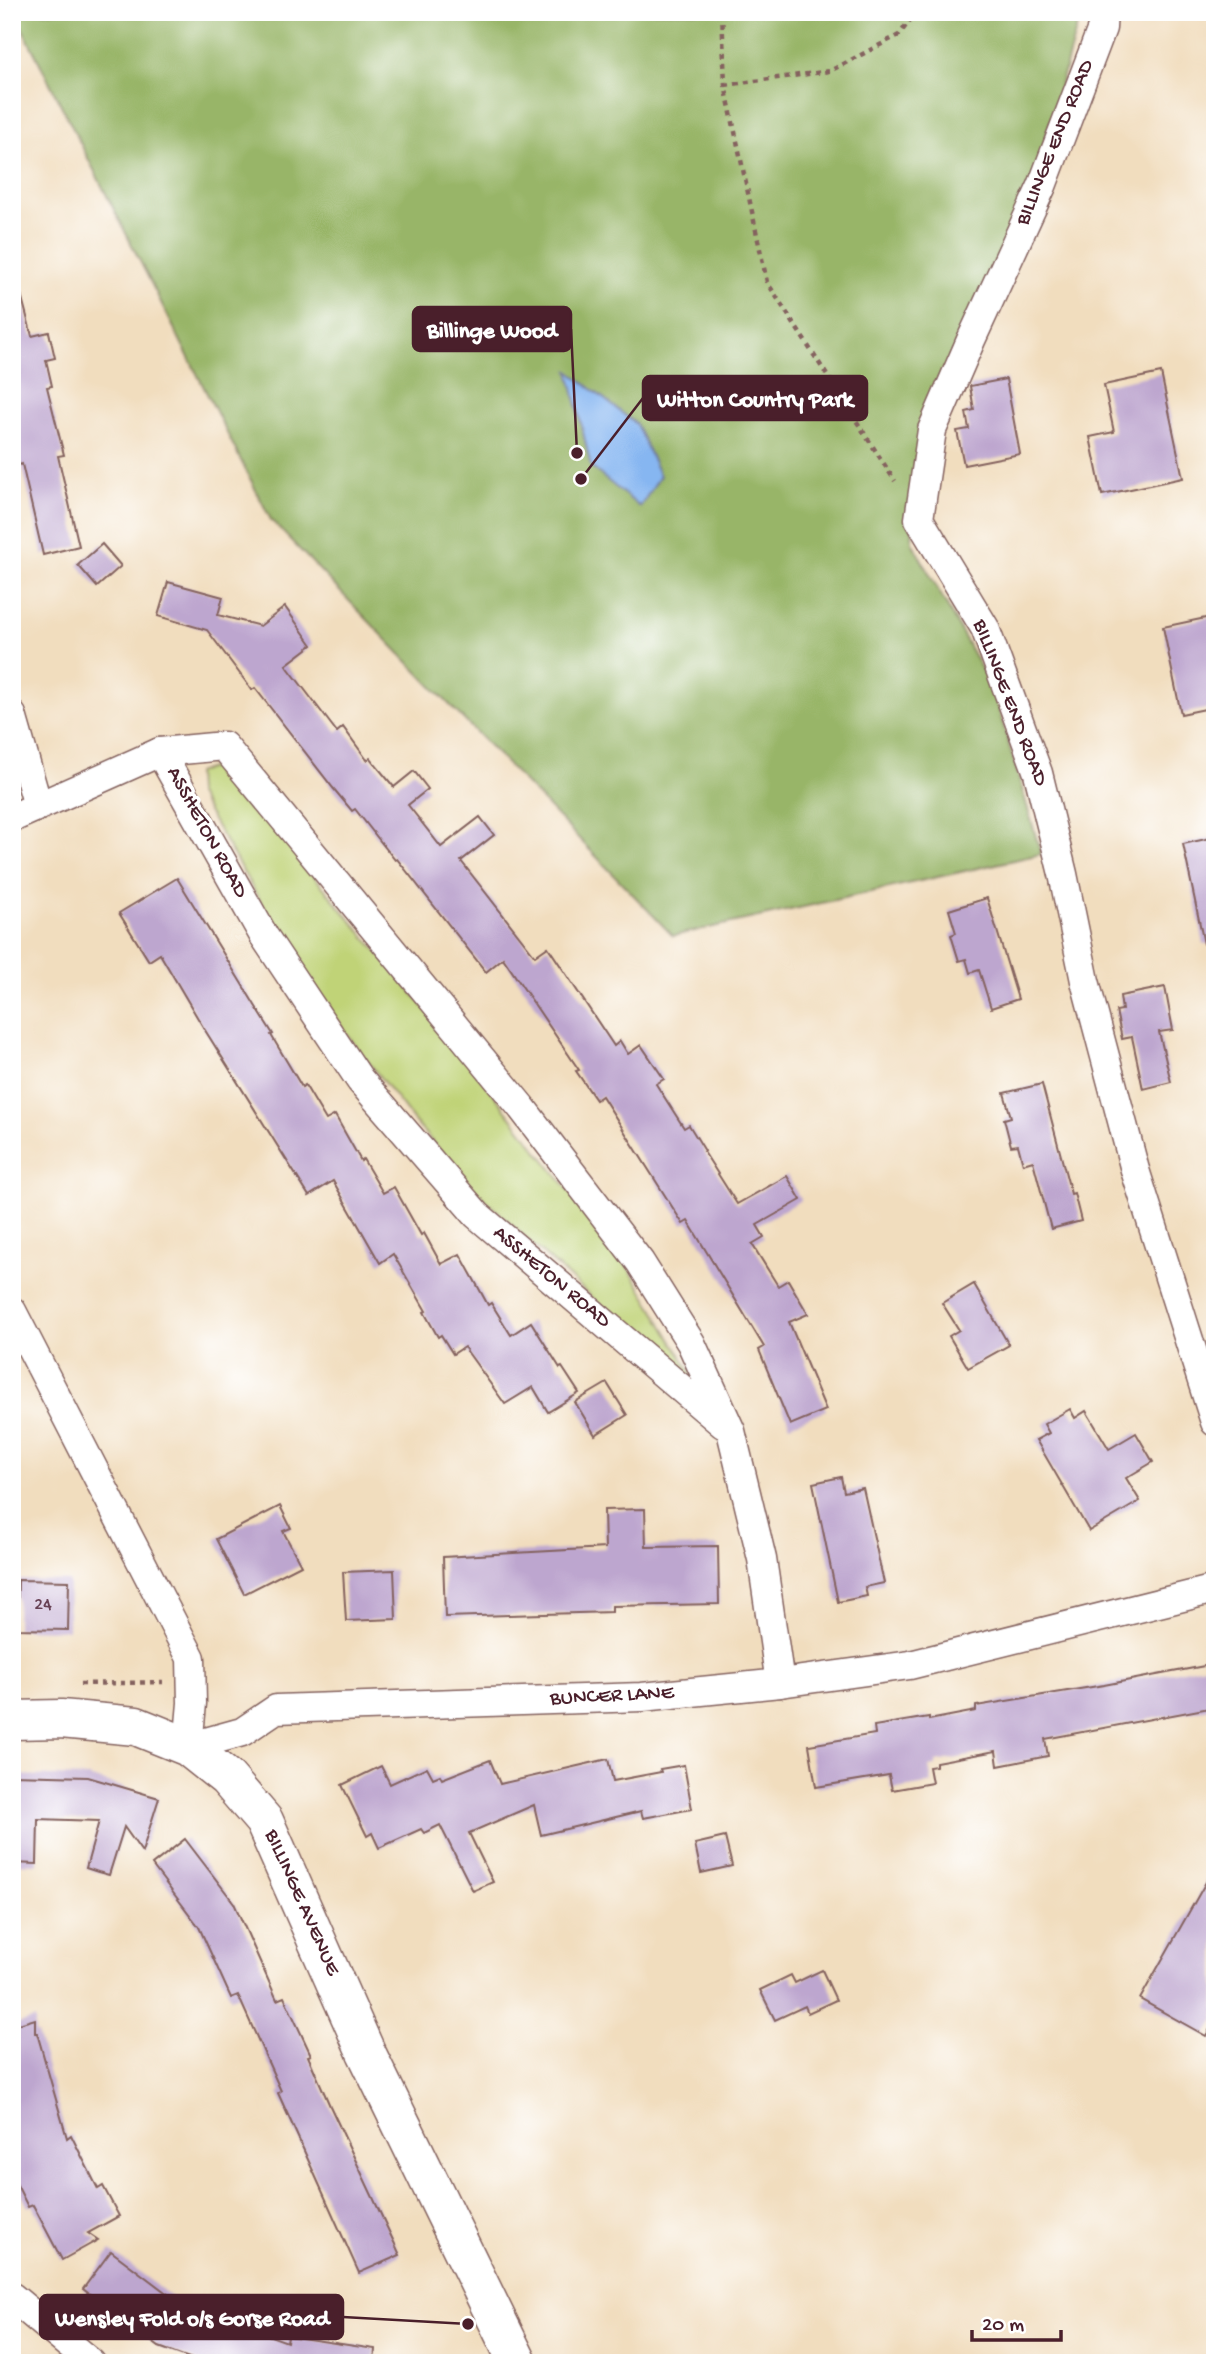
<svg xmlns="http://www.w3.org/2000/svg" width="1227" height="2375" viewBox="0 0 1227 2375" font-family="'Gochi Hand',sans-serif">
  <rect width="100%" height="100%" fill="#fff"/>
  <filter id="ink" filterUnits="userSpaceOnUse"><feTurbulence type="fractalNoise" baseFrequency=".0143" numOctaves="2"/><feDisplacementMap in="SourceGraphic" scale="14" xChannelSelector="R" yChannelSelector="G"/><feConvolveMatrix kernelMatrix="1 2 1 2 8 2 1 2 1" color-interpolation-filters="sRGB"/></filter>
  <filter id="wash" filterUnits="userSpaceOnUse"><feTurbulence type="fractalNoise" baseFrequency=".00686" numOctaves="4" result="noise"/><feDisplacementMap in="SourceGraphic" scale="28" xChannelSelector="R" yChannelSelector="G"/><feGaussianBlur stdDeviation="1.57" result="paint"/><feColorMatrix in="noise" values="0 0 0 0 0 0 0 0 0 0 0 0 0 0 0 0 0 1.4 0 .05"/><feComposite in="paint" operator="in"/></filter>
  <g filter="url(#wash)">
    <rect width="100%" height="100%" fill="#f1ddbe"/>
    <path fill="#c0d377" stroke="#857951" stroke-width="2" d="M217 766 232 779 436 1021 625 1262 694 1377 689 1384 531 1243 469 1184 414 1121 343 1029 280 935 197 793 196 773Z"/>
    <path fill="#98b568" stroke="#716a4a" stroke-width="2" d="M14 12H1081L1035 176 914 479 912 542 993 690 1041 854 673 936 271 520Z"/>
    <path fill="#86b6f1" stroke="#686a8e" stroke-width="2" d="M569 371 636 424 660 476 640 507 591 467Z"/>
    <g id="blocks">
      <g fill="#bda6cf">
        <path d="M21 294 32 336 49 332 55 358 46 360 52 386 47 387 64 455 58 456 79 546 43 555 22 464 19 465 12 438V295Z"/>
        <path d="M1161 373 1183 478 1102 495 1090 437 1114 432 1104 385Z"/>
        <path d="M1006 379 1020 454 964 465 957 431 969 429 966 412 974 410 970 386Z"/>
        <path d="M102 544 121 566 97 587 78 565Z"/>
        <path d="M168 582 223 597 218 615 260 626 285 607 312 645 286 665 330 723 337 732 343 727 367 760 370 758 394 787 414 771 428 789 408 805 441 847 480 817 494 835 461 861 535 956 548 947 614 1046 620 1041 628 1054 641 1045 664 1079 656 1084 684 1128 689 1125 705 1151 704 1152 737 1204 787 1176 801 1200 757 1225 764 1237 752 1244 778 1286 788 1280 808 1314 789 1322 826 1410 790 1425 759 1350 764 1347 688 1221 683 1224 602 1096 596 1100 576 1071 579 1070 503 958 486 972 397 859 395 860 355 809 352 811 333 788 255 688 252 690 207 630 158 616Z"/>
        <path d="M1215 616V707L1181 714 1163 627Z"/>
        <path d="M1215 837V943L1204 944 1183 844Z"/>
        <path d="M177 878 256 1007 273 1034 271 1035 302 1087 305 1085 326 1120 335 1115 361 1161 363 1159 383 1193 394 1187 421 1235 424 1233 441 1264 460 1254 488 1305 491 1303 511 1335 531 1322 560 1368 562 1367 579 1393 548 1412 533 1387 505 1404 464 1347 453 1354 441 1335 438 1337 424 1312 426 1311 393 1254 380 1263 333 1181 309 1196 203 1027 160 954 149 961 119 913Z"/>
        <path d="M987 898 1018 999 991 1008 979 970 970 973 966 959 959 961 951 935 956 933 949 910Z"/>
        <path d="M1165 987 1173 1030 1159 1032 1171 1082 1143 1089 1132 1037 1122 1039 1116 1011 1122 1010 1120 996Z"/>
        <path d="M1042 1084 1071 1194 1074 1193 1081 1221 1051 1229 1033 1161 1023 1164 1018 1145 1011 1146 1004 1119 1011 1117 1004 1093Z"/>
        <path d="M974 1284 1009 1345 968 1368 949 1336 959 1330 942 1303Z"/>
        <path d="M607 1383 627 1415 595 1435 575 1402Z"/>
        <path d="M1070 1409 1075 1418 1086 1411 1109 1449 1136 1433 1153 1462 1126 1478 1140 1501 1089 1531 1036 1440 1049 1433 1044 1424Z"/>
        <path d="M841 1477 844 1492 863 1488 884 1583 865 1587 867 1596 838 1602 813 1483Z"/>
        <path d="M280 1506 291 1528 283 1531 301 1565 244 1594 216 1539Z"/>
        <path d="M645 1509 646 1547 718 1546 719 1604 612 1606V1612L445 1617 443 1557 605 1548 604 1510Z"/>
        <path d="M394 1570 396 1619 346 1621 343 1572Z"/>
        <path d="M18 1580 69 1581 68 1630 17 1629Z"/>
        <path d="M1215 1664V1707L1045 1739 1048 1756 998 1766 996 1751 936 1762V1766L929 1767 932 1783 892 1790 889 1775 816 1787 809 1745 875 1734 874 1726 929 1717V1720L976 1711V1706L1104 1685Z"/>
        <path d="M608 1759 613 1781 661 1772 660 1769 684 1765 692 1809 643 1818 641 1811 541 1835 534 1805 469 1833 493 1882 473 1891 440 1825 424 1833 421 1829 379 1848 372 1833 367 1836 342 1785 381 1766 390 1784 427 1767 433 1778 440 1775 442 1779 490 1760 500 1784Z"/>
        <path d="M12 1775 88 1777 159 1798 142 1852 124 1827 109 1875 98 1872 86 1868 99 1821 38 1819 37 1864 12 1863Z"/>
        <path d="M725 1837 732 1866 701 1873 695 1844Z"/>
        <path d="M185 1839 234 1903 277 2000 284 1997 311 2055 308 2056 330 2106 400 2255 359 2273 278 2093 281 2091 238 1995 231 1998 199 1927 152 1865Z"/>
        <path d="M1215 1866V2020L1206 2036 1140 1999Z"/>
        <path d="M822 1970 836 2000 808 2013 805 2006 775 2020 760 1990 791 1975 795 1983Z"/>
        <path d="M35 2019V2033H37L67 2138 71 2135 98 2189 103 2186 119 2216 88 2233 98 2240 62 2260 33 2205 28 2207 12 2175V2026Z"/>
        <path d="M111 2251 181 2304 287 2342 288 2336 375 2349 374 2363H203L159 2347 83 2289Z"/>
      </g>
    </g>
  </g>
  <g filter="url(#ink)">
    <use href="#blocks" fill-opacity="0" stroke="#84625e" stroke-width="2"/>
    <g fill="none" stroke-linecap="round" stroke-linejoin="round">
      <defs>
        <g id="minor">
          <path d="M1103 12 1102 28 1042 186 971 340 932 430 919 519 985 628 1038 773 1063 874 1085 981 1135 1170 1215 1422"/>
          <path d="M12 715 38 806"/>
          <path d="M160 752 264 936 360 1080 477 1215 723 1424"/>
          <path d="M12 818 160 752 224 746 522 1108 640 1262 691 1343 731 1431 762 1559 780 1683"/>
          <path d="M12 1311 191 1658 192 1703 188 1747 242 1732 276 1709 642 1697 780 1683 910 1665 1215 1589"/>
          <path d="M12 2297 91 2363"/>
        </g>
        <path id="secondary" d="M12 1720 61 1719 136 1726 188 1747 227 1778 264 1821 366 2052 518 2363"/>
      </defs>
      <use href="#minor" stroke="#84625e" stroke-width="31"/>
      <use href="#secondary" stroke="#84625e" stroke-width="41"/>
      <g stroke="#84625e" stroke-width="4.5" stroke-dasharray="5 5" stroke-linecap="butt">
        <path d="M722 12 725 85 767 282 895 481"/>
        <path d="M725 85 830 71 899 35 916 12"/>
        <path d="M80 1684 163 1682"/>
      </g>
      <use href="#minor" stroke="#fff" stroke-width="28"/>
      <use href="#secondary" stroke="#fff" stroke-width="38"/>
    </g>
  </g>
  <g text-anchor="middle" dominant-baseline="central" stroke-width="7" stroke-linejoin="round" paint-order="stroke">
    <g font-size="18" fill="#674154">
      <text x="43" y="1605">24</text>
    </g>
    <g font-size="21" fill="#4a1f2b" stroke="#fff">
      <text transform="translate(1056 143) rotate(-68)">BILLINGE END ROAD</text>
      <text transform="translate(1009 703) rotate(69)">BILLINGE END ROAD</text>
      <text transform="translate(206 833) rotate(61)">ASSHETON ROAD</text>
      <text transform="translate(551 1278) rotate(40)">ASSHETON ROAD</text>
      <text transform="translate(612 1697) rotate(-3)">BUNCER LANE</text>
      <text transform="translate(301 1903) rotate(66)">BILLINGE AVENUE</text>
    </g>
  </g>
  <path fill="none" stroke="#4a1f2b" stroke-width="2.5" d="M577 453L571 329M581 479L643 398M468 2324L343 2317"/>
  <g fill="#4a1f2b" stroke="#fff" stroke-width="2.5">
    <circle cx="577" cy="453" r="7"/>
    <circle cx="581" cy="479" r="7"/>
    <circle cx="468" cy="2324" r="7"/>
  </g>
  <g fill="#4a1f2b" stroke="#4a1f2b" stroke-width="2.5">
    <rect x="413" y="307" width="158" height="44" rx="7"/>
    <rect x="643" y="376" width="224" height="44" rx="7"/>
    <rect x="40" y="2295" width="303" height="44" rx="7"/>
  </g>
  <g font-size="23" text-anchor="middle" font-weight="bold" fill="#fff">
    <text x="492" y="337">Billinge Wood</text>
    <text x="755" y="406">Witton Country Park</text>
    <text x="192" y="2325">Wensley Fold o/s Gorse Road</text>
  </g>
  <rect width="1227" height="2375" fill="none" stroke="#fff" stroke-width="42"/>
  <path d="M972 2330v10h89v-10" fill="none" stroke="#4a1f2b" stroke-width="3.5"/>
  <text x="982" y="2330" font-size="21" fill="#4a1f2b" stroke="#ffffff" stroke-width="5" paint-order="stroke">20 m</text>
</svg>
